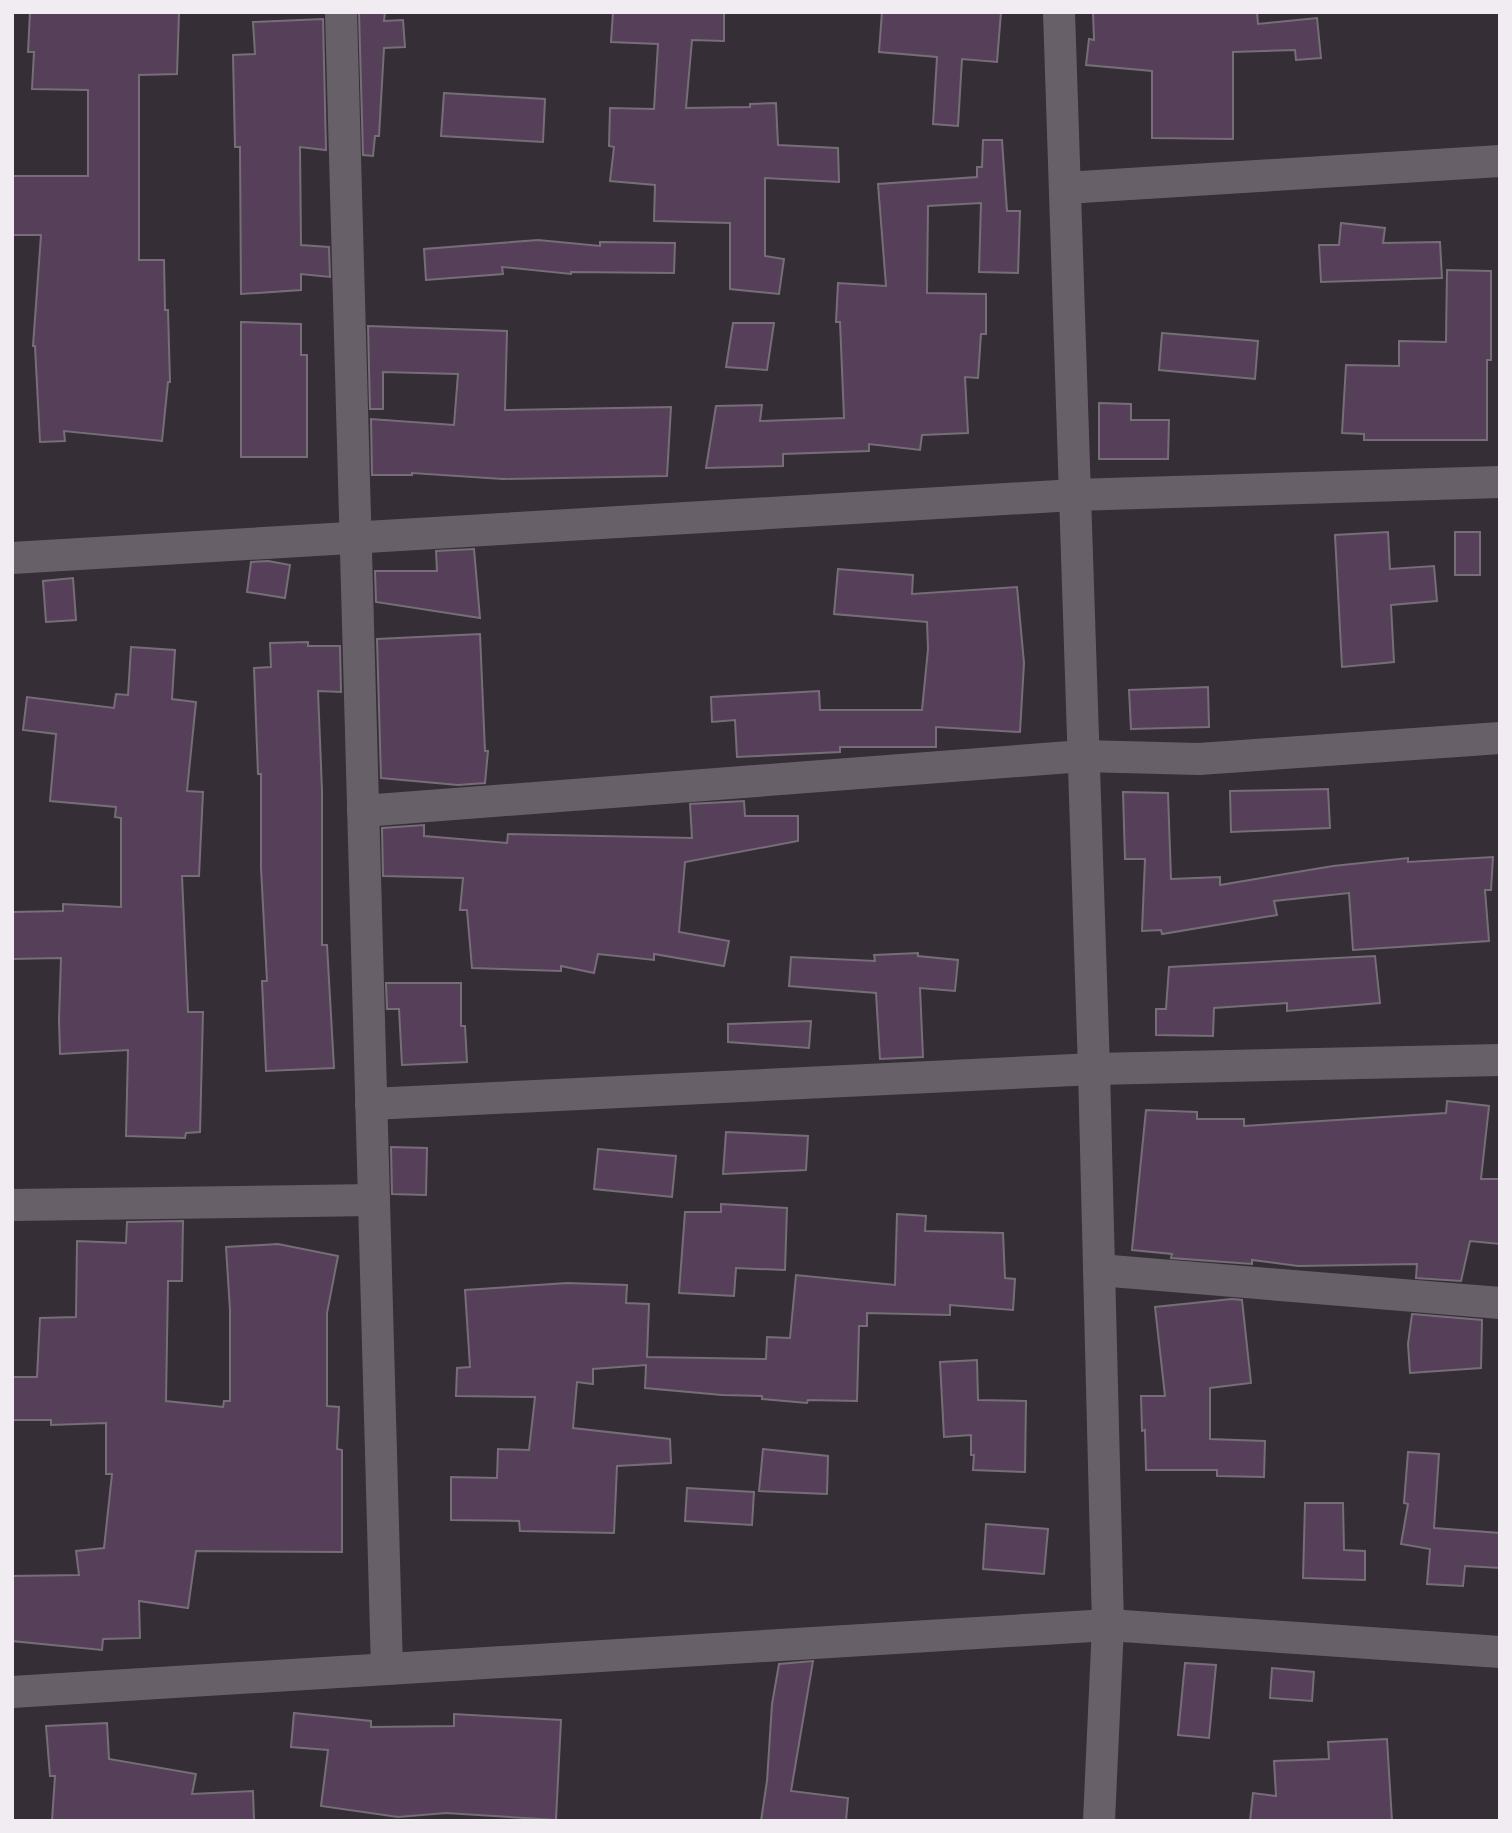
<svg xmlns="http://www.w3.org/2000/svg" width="1512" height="1833" viewBox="0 0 1512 1833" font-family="Manrope,sans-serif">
  <rect width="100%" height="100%" fill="#352e36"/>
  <g fill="#563f59" stroke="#756e76" stroke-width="2">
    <path d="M30 12H179L177 74 139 75V260H164L165 310H168L170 382H168L162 441 64 431 65 441 40 442 35 346H33L41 235H12V176H88V90L32 89 34 52H28Z"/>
    <path d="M359 12H385L384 21 403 20 405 47 384 48 379 136H375L373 156 363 155Z"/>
    <path d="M613 12H724V41L692 40 686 108 750 107V104L776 103 778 145 838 148 839 182 765 178V256L784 259 779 294 730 289V223L654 221 655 185 610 181 614 147 609 146 610 108 654 109 658 44 611 42Z"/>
    <path d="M882 12H1001L997 62 962 59 958 126 933 124 937 57 879 52Z"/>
    <path d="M1093 12H1257L1258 24 1317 18 1321 58 1296 60 1295 50 1233 52V139L1152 138V71L1086 65 1089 39 1094 40Z"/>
    <path d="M323 19 326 150 300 147 301 245 329 247 330 277 301 274V290L241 294 240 147H235L233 55 255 54 253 22Z"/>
    <path d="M444 93 545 99 543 142 441 136Z"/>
    <path d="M983 140H1002L1007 211H1020L1018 273 979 272 981 203 928 206 927 293 986 294V334H981L978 378 965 377 968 433 922 435 920 450 869 444V451L783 454V466L706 468 716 406 762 405 760 421 844 418 840 322H836L838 283 886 286 878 184 977 177V167H982Z"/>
    <path d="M1341 223 1385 228 1383 243 1440 242 1442 278 1321 282 1319 245H1339Z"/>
    <path d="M538 240 600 246V242L675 243 674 273 571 272V274L502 267 503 274 426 280 424 249Z"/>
    <path d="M1447 270 1491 271V360H1487V440H1364V434L1342 433 1346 365 1399 366V341L1446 342Z"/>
    <path d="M241 322 301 324V355H307V457H241Z"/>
    <path d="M733 323H774L767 370 726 367Z"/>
    <path d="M368 326 507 331 505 410 671 407 667 476 503 479 412 473V475H372L371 419 454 425 458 374 383 372V409H370Z"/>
    <path d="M1162 333 1258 341 1255 379 1159 370Z"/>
    <path d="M1099 403 1131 404V420H1169L1168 459H1099Z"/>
    <path d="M1388 532 1390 569 1434 566 1437 601 1391 605 1394 662 1342 667 1335 535Z"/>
    <rect x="1455" y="532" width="25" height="43"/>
    <path d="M474 549 480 618 376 602 375 571H437L436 551Z"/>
    <path d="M268 561 290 565 285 598 247 592 251 562Z"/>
    <path d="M838 569 913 575 912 594 1017 587 1024 663 1020 732 936 727V747H840V752L737 757 735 720 712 722 711 697 819 691 820 710H922L928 649 927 622 834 614Z"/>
    <path d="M73 578 76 620 46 622 43 581Z"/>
    <path d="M480 634 485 751H488L485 783 458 785 381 778 377 639Z"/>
    <path d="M308 642V646H340L341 692 318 691 322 791V945H327L334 1068 266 1071 262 981H267L261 868V774H258L254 668 271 667 270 643Z"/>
    <path d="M131 647 175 650 172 699 196 702 187 791 203 792 199 876H182L188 1012H203L200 1132 186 1133 185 1138 126 1136 128 1050 60 1054 59 1019 61 958 12 959V912L63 911V904L121 907V818L115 817 116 807 50 801 56 734 23 730 27 697 114 708 116 694 128 695Z"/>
    <path d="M1208 687 1209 727 1131 729 1129 690Z"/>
    <path d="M1328 789 1330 828 1231 832 1230 791Z"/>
    <path d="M1123 792 1168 793 1171 879 1220 877V885L1333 866 1408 858V862L1493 857 1491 890H1485L1489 941 1353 950 1349 893 1274 901 1277 915 1162 934 1161 930 1142 931 1145 859H1125Z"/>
    <path d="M744 801 745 816H798V841L685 862 679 932 729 941 724 966 654 954V960L598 954 594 973 561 966V971L472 968 467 910H460L463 878 383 876 382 828 424 825V836L507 843 508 834 692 838 690 804Z"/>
    <path d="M918 953V956L958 960 955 991 920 988 923 1057 880 1059 876 993 789 986 791 957 875 961 874 955Z"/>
    <path d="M1375 956 1380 1003 1287 1011V1003L1214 1008 1213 1036 1156 1035V1009H1166L1169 967Z"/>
    <path d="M386 983H461V1026H465L467 1062 402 1065 399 1009H387Z"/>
    <path d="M811 1021 809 1048 728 1042V1024Z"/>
    <path d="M1447 1101 1489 1106 1481 1179H1500V1244L1470 1241 1461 1281 1416 1278 1417 1264 1298 1266 1252 1260V1264L1171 1258 1172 1254 1132 1250 1146 1110 1197 1112V1119H1244V1126L1446 1113Z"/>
    <path d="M726 1132 808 1136 806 1170 723 1174Z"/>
    <path d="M391 1147 427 1148 426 1195 392 1194Z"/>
    <path d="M598 1149 676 1156 672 1197 594 1189Z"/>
    <path d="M721 1204 787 1208 785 1270 736 1268 734 1296 679 1293 685 1212H721Z"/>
    <path d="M897 1214 926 1216 925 1231 1003 1233 1005 1278 1015 1279 1013 1310 950 1305V1315L867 1313V1326H859L857 1401 808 1400 807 1403 762 1399V1396L722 1395 645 1388 646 1365 593 1369V1384L577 1382 573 1428 670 1439 671 1463 617 1466 614 1533 520 1531 519 1521 451 1520V1477L497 1478 498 1449 529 1450 535 1397 456 1396 457 1368 470 1367 465 1290 567 1283 627 1285 626 1303 649 1304 647 1357 766 1359 767 1337 790 1338 796 1275 895 1285Z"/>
    <path d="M183 1221 182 1281H168L166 1401 223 1407 224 1401H230V1310L226 1247 278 1244 338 1256 327 1313V1406L339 1407 337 1449 342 1450V1552L196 1551 188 1608 139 1601 140 1638 103 1639 102 1650 12 1641V1576L79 1575 76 1551 104 1548 112 1474H106V1423L51 1425V1420H13V1377H37L40 1318 76 1317 77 1241 126 1243 127 1222Z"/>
    <path d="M1232 1299 1242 1300 1251 1383 1210 1388V1439L1265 1441 1264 1477 1217 1476V1470H1146L1145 1430 1142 1431 1141 1396H1165L1155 1307Z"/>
    <path d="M1412 1314 1482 1320 1481 1368 1410 1373 1408 1344Z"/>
    <path d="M977 1360 978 1400 1026 1401 1025 1472 973 1470 974 1455H971V1435L944 1437 940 1362Z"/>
    <path d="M763 1449 828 1456 827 1494 759 1491Z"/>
    <path d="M1408 1452 1439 1454 1434 1528 1500 1533V1568L1465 1566 1463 1586 1427 1584 1430 1549 1401 1544 1408 1504 1404 1503Z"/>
    <path d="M687 1488 754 1492 752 1525 685 1521Z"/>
    <path d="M1305 1503H1343L1344 1550 1365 1551V1580L1303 1578Z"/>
    <path d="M986 1524 1048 1529 1044 1574 983 1569Z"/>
    <path d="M813 1661 791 1791 848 1798 846 1821H761L767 1781 772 1704 779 1664Z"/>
    <path d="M1185 1663 1216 1665 1209 1738 1178 1735Z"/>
    <path d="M1272 1668 1314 1672 1312 1701 1270 1698Z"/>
    <path d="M294 1713 371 1721V1727L454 1726V1714L561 1720 556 1820 446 1813 398 1817 321 1806 328 1750 291 1747Z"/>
    <path d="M107 1723 109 1759 196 1774 192 1794 253 1791 254 1820 52 1821 55 1776H50L46 1726Z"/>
    <path d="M1387 1739 1392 1821H1250L1253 1793 1276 1796 1274 1761 1329 1759 1328 1742Z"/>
  </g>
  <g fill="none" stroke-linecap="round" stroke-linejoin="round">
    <g stroke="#686068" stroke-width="32">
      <path d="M341 12 387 1669"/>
      <path d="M1059 12 1094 1069 1108 1625 1099 1821"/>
      <path d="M1065 188 1500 161"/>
      <path d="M12 558 1074 495 1500 482"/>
      <path d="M363 811 1083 756 1199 759 1500 738"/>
      <path d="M371 1104 1094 1069 1500 1060"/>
      <path d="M12 1205 374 1200"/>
      <path d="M1099 1270 1500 1303"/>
      <path d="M12 1692 1108 1625 1500 1652"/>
    </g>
  </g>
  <rect width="1512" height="1833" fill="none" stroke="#f1ecf1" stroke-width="28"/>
</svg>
